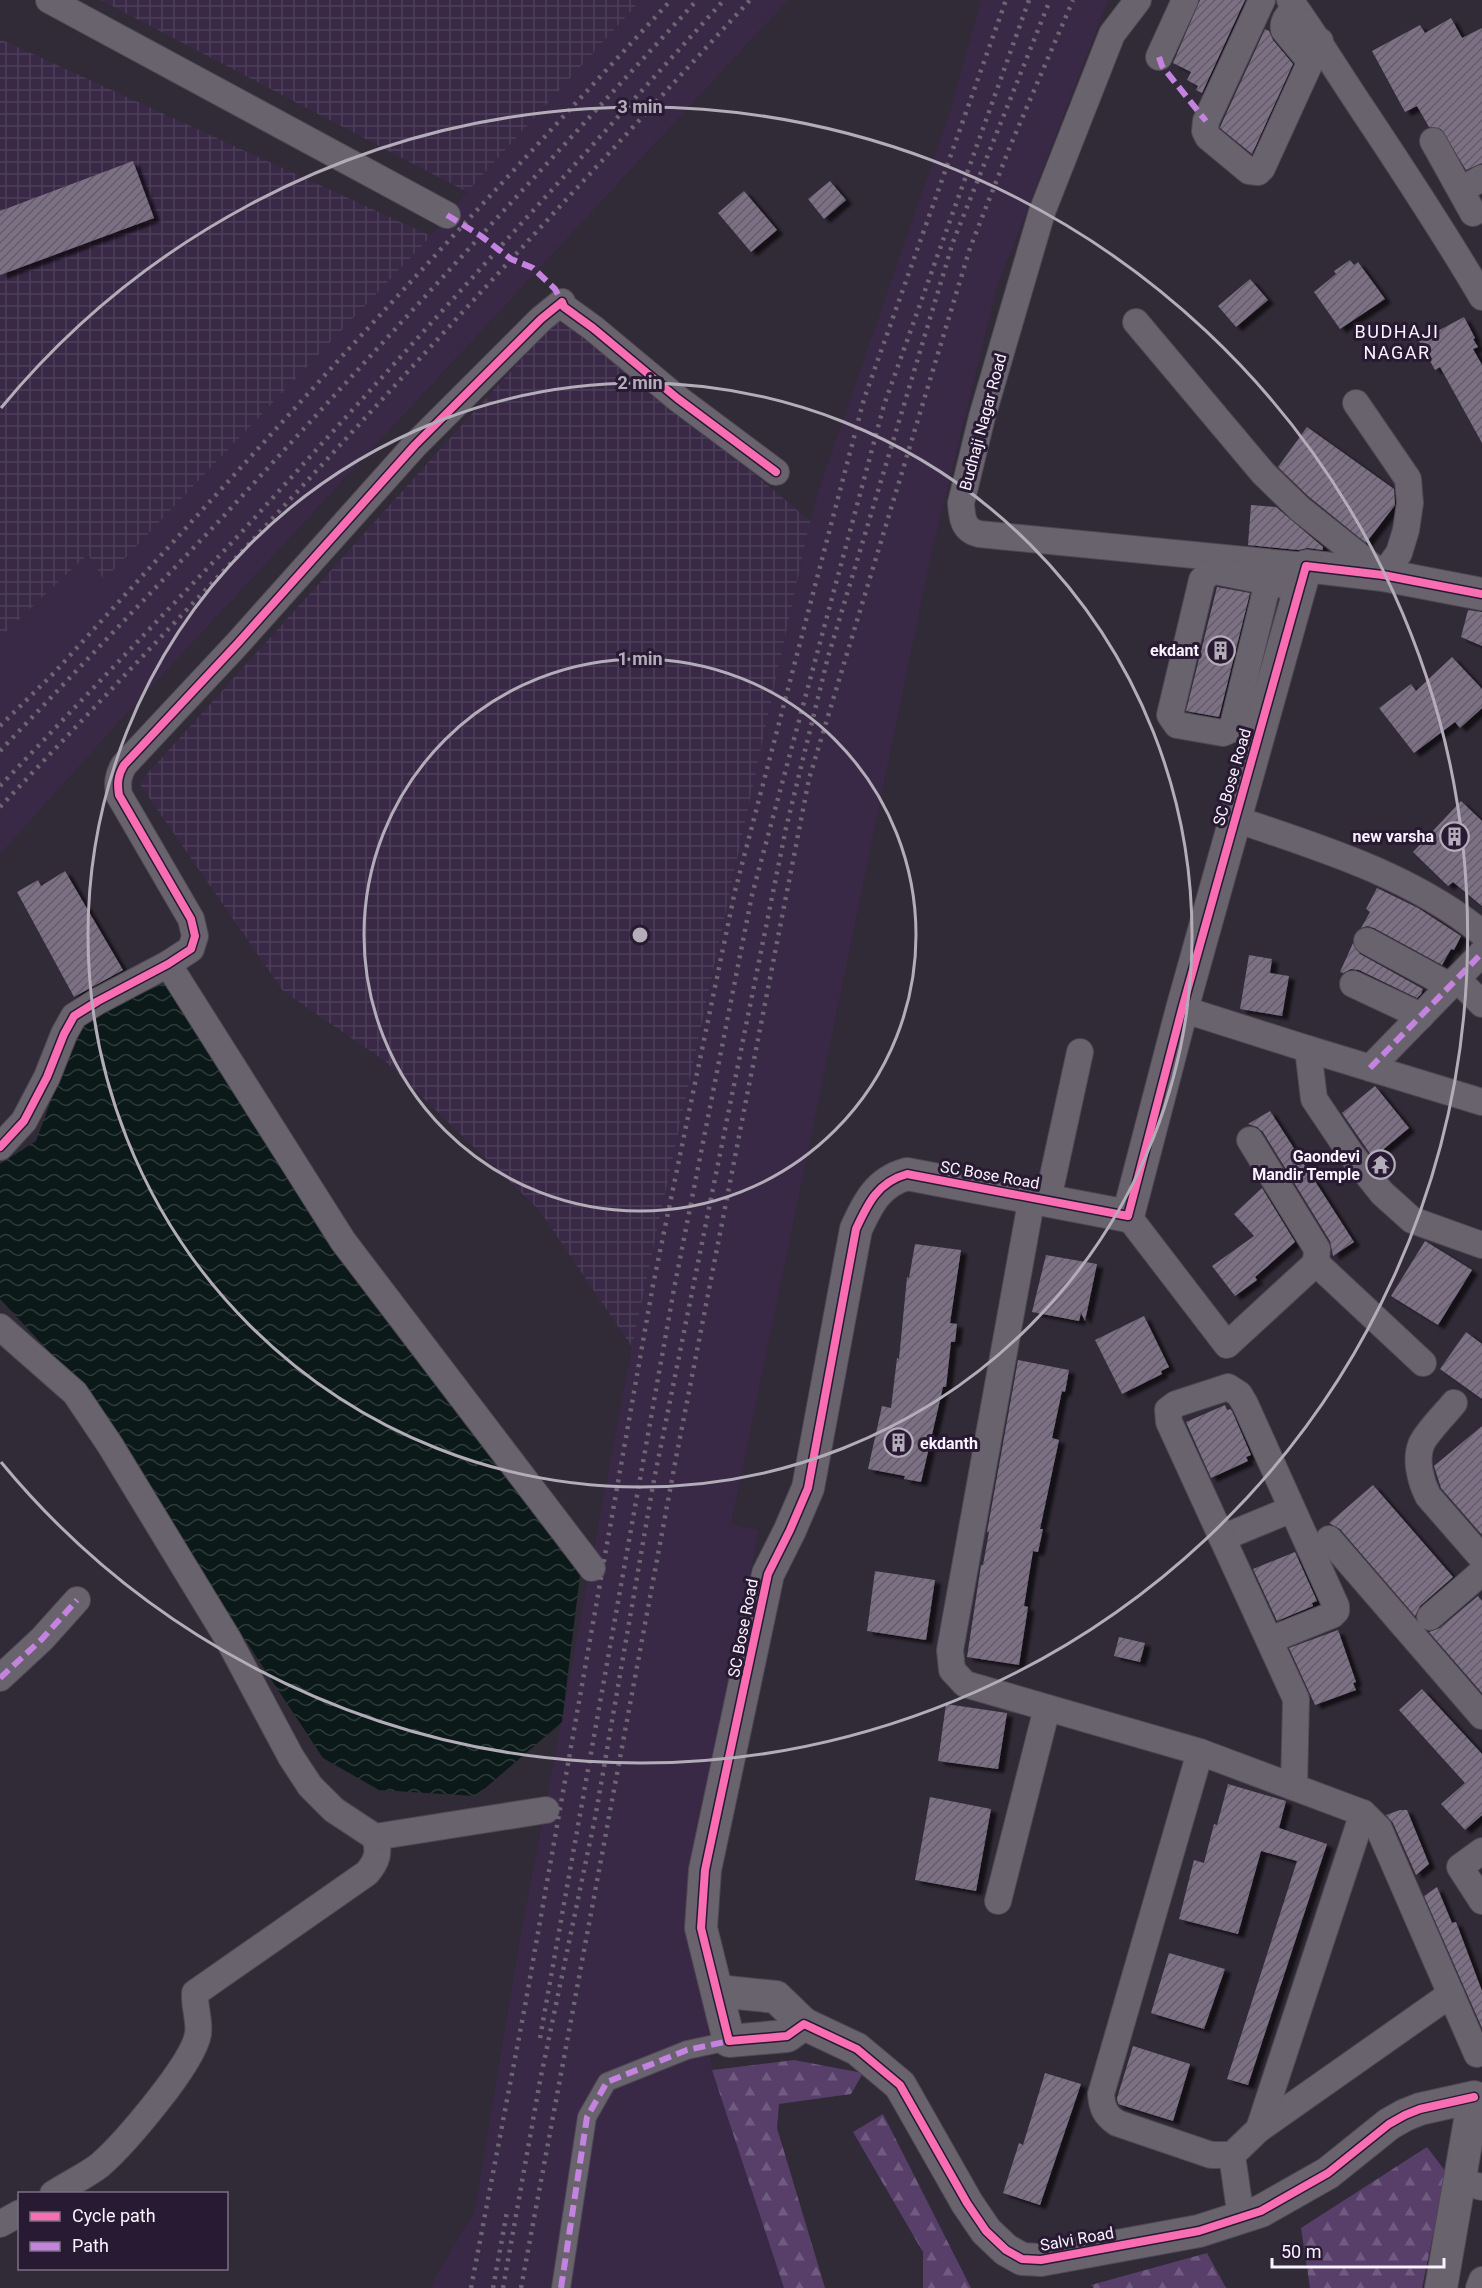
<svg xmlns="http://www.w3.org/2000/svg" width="1482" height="2288" viewBox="0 0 1482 2288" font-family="Roboto,sans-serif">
  <defs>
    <pattern id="industrial-grid" width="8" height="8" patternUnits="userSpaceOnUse" patternTransform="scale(1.5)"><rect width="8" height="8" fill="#392946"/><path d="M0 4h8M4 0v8" fill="none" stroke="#4d3e58"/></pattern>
    <pattern id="forest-firs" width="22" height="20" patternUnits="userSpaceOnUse" patternTransform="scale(1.5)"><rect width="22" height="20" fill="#573f69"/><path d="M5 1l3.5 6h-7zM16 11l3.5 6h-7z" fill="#705b80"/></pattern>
    <pattern id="water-waves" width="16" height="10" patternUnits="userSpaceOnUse" patternTransform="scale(1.5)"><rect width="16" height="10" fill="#0b1918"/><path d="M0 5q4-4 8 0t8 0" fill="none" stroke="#2f3b3b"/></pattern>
    <pattern id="building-hatch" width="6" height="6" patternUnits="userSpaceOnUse" patternTransform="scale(1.5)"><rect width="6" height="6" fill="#7b7084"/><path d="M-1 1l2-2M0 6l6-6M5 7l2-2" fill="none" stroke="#635c68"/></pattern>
    <filter id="shadow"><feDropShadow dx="6" dy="4" stdDeviation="1.5" flood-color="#0009"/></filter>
  </defs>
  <rect width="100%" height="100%" fill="#312a37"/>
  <g fill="#392946">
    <path d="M641 0H788L106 736 0 854V637L88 553 104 579 431 236 467 192Z"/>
    <path d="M981 0H1108L996 290 931 555 731 1524 758 1530 694 1890 712 2070 784 2288H432L434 2279 475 2211 520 1939 632 1347 810 521 820 486 950 112Z"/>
  </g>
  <g fill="url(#industrial-grid)">
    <path d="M101 0H641L467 192Z"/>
    <path d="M0 39 431 236 104 580 88 554 0 637Z"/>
    <path d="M564 312 810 521 632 1347 540 1211 385 1061 283 991 139 783Z"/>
  </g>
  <g fill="url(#forest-firs)">
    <path d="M794 2060 863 2073 851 2094 779 2104 777 2128 825 2288H784L712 2070Z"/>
    <path d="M883 2114 971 2288H923V2252L853 2132Z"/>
    <path d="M1427 2147 1446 2172 1422 2288H1310L1301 2228Z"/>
    <path d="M1207 2253 1226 2288H1094L1091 2285Z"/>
  </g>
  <path fill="url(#water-waves)" d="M166 983 580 1575 562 1722 476 1796 379 1790 323 1758 71 1375 0 1299V1164L36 1141 82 1017Z"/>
  <g fill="url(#building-hatch)" filter="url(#shadow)">
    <path d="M1200 0H1245L1202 93 1196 90 1198 86 1187 80 1191 72 1173 63Z"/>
    <path d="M1451 18 1462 38 1482 28V163L1466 170 1441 129 1429 127 1417 106 1405 112 1372 51 1420 25 1425 33Z"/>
    <path d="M1265 29 1269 31 1273 40 1293 64 1252 154 1220 128 1221 125Z"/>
    <path d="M133 161 154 218 0 275V211Z"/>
    <path d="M830 181 846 200 824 219 808 199Z"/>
    <path d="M744 191 777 230 751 252 718 213Z"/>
    <path d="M1350 260 1354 265 1358 262 1385 299 1340 329 1314 292 1336 274 1334 271Z"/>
    <path d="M1250 279 1268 300 1236 327 1218 306Z"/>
    <path d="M1464 317 1475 338 1473 339 1478 347 1473 349 1482 365V443L1440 367 1435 370 1419 341Z"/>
    <path d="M1307 427 1394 489 1395 505 1366 543 1308 496 1278 467Z"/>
    <path d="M1251 505 1276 507 1323 547V550L1308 548 1298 550 1248 545Z"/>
    <path d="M1217 587 1250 593 1219 717 1186 711Z"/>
    <path d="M1468 610 1482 612V646L1461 637Z"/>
    <path d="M1452 657 1482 689V708L1460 728 1455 722 1414 753 1379 708 1411 684 1416 691Z"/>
    <path d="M1461 801 1482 821V906L1453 882 1448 886 1413 852Z"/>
    <path d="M65 871 123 970 74 997 17 892 38 880 41 886Z"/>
    <path d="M1377 888 1418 908 1461 936 1454 950 1451 949 1442 965 1374 928 1367 926 1361 928 1370 912 1366 909Z"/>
    <path d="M1353 943 1360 954 1423 989 1421 994 1417 998 1359 970 1351 969 1343 973 1340 972Z"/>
    <path d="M1249 955 1272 959 1270 973 1289 976 1282 1016 1240 1009Z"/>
    <path d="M1375 1086 1409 1128 1373 1158 1342 1113Z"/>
    <path d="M1270 1111 1354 1242 1333 1256 1330 1241 1263 1132 1257 1127 1248 1124Z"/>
    <path d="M1262 1188 1295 1242 1255 1277 1257 1280 1235 1296 1212 1266 1254 1236 1234 1214Z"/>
    <path d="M1425 1241 1472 1270 1438 1325 1391 1296Z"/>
    <path d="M915 1244 961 1250 950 1323 957 1324 955 1342H951L946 1387H943L921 1482 904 1479 905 1476 868 1469 882 1406 891 1408 897 1358 899 1359 907 1277 909 1278Z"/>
    <path d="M1046 1255 1097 1264 1085 1321 1081 1313 1079 1321 1032 1312Z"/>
    <path d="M1144 1316 1169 1367 1161 1371 1162 1374 1122 1394 1095 1340Z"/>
    <path d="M1466 1332 1482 1344V1399L1440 1369Z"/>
    <path d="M1018 1360 1069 1370 1065 1392 1062 1391 1052 1438 1059 1440 1040 1529H1043L1038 1552 1033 1551 1024 1606 1028 1607 1019 1665 967 1657 981 1565H983L989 1532H987Z"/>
    <path d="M1225 1405 1227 1410 1230 1409 1232 1411 1251 1455 1246 1457 1248 1461 1211 1478 1186 1422Z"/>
    <path d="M1482 1426V1535L1441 1488 1434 1466Z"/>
    <path d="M1373 1485 1453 1577 1420 1606 1415 1616 1340 1529 1329 1523Z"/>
    <path d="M1295 1552 1317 1601 1312 1603 1313 1606 1277 1621 1253 1569Z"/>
    <path d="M875 1571 935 1580 926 1640 867 1631Z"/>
    <path d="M1478 1596 1482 1601V1693L1429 1632 1440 1628Z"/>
    <path d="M1338 1630 1356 1682 1353 1683 1356 1690 1315 1705 1289 1648Z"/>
    <path d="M1119 1637 1145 1643 1140 1662 1114 1656Z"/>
    <path d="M1422 1689 1482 1754V1815L1465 1830 1441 1804 1465 1783 1399 1710Z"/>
    <path d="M946 1704 1007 1713 998 1769 938 1761Z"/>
    <path d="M1228 1784 1286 1801 1279 1828 1327 1844 1248 2085 1227 2079 1297 1861 1261 1851 1238 1934 1179 1919 1194 1860 1204 1863 1214 1824 1217 1825Z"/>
    <path d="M930 1797 991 1809 976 1891 915 1880Z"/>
    <path d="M1400 1810H1407L1429 1864 1416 1875 1393 1823 1386 1815Z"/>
    <path d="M1437 1887 1452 1923 1456 1922 1482 1991V2028L1424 1896Z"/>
    <path d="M1169 1953 1225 1969 1204 2029 1151 2013Z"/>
    <path d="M1133 2046 1190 2064 1173 2121 1118 2104 1117 2098Z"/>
    <path d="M1045 2073 1081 2084 1040 2205 1003 2193 1019 2143 1023 2145Z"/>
  </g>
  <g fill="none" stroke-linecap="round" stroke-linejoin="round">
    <defs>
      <path id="pedestrian" d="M561 2288 587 2117 607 2082 687 2050 729 2041"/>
      <g id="minor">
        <path d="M49 0 447 215"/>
        <path d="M1138 0 1112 34 1042 212 982 417 961 503C962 518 963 530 979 534L1306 566"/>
        <path d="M1262 0 1206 121 1205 131 1208 137 1249 171 1258 172 1262 168 1320 41"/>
        <path d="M1290 0C1315 35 1337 71 1361 107 1403 170 1444 232 1482 297"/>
        <path d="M1295 8C1289 15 1282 20 1284 30L1310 61"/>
        <path d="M1159 57 1185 0"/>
        <path d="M1433 141 1473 213"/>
        <path d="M1461 190 1482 178"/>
        <path d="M1136 322 1263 473 1300 509 1383 575 1399 553 1406 530 1410 503 1408 479 1356 403"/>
        <path d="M1268 582 1232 729 1223 733 1177 725 1170 715 1202 580 1209 573 1215 571 1299 588"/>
        <path d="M1235 819C1321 848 1410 875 1482 933"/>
        <path d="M1367 941 1450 986"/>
        <path d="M168 964 343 1241 592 1568"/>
        <path d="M1457 979 1482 1004"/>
        <path d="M1353 984 1421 1016"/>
        <path d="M1182 1009 1308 1049 1314 1099 1351 1154 1382 1193 1412 1220 1482 1245"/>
        <path d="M1308 1049 1482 1102"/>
        <path d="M1370 1068 1482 953"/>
        <path d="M1250 1140 1317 1249 1316 1263 1423 1363"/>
        <path d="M0 1147 24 1121 47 1077 64 1034 74 1016 98 1001 168 964 191 949 195 936 191 919 119 795C117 783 118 775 124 765L238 643 415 445 541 319 562 302 564 307 593 328 677 398 776 472"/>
        <path d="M1032 1197 950 1650 952 1670 965 1684 1200 1752 1101 2094C1102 2108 1105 2115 1117 2123L1211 2155H1232L1259 2129 1451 1994"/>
        <path d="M1048 1199 1080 1052"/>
        <path d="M1128 1216 1227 1345 1316 1263"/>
        <path d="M0 1327 75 1393 110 1445 228 1639 291 1757 310 1786 334 1810 375 1837C380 1853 377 1861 367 1873L195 1993C194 2006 200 2021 198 2034 193 2064 124 2144 100 2165 86 2176 68 2184 53 2194"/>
        <path d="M1454 1403C1446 1413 1425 1434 1421 1445 1415 1461 1421 1482 1428 1496L1482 1558"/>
        <path d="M1222 1538 1292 1509"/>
        <path d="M1329 1539 1482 1716"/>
        <path d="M1430 1617 1482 1572"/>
        <path d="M1270 1640 1332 1615 1336 1611V1606L1245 1404 1239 1394 1228 1387 1176 1404 1168 1410 1169 1422 1296 1699 1294 1787"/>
        <path d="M0 1678 42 1639 77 1600"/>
        <path d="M1200 1752 1363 1813 1379 1829 1477 2054"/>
        <path d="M375 1837 546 1810"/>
        <path d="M1482 1851 1460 1867 1482 1901"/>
        <path d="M998 1901 1047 1708"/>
        <path d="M1259 2129 1363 1813"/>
        <path d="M1232 2155 1241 2218"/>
        <path d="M1461 2182 1482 2187"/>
        <path d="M0 2224 20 2213"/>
        <path d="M1479 2288 1482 2280"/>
      </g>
      <g id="tertiary">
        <path d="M717 1991 776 1997 804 2024"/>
        <path d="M1441 2288 1474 2097 1420 2109 1405 2115 1389 2124 1328 2173 1261 2211 1199 2231 1041 2260 1022 2259 1006 2250 986 2231 967 2203 900 2085 857 2049 804 2024 787 2036 729 2041 701 1928 705 1870 768 1574 790 1530 808 1488 856 1229C868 1203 878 1182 907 1174L1128 1216 1182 1009 1306 566 1383 575 1482 594"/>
      </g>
    </defs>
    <use href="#pedestrian" stroke="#4e4853" stroke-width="20"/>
    <use href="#minor" stroke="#4e4853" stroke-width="28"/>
    <use href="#tertiary" stroke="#4e4853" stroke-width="34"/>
    <use href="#pedestrian" stroke="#69636e" stroke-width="18"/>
    <use href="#minor" stroke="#69636e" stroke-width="26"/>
    <use href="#tertiary" stroke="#69636e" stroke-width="32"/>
    <g stroke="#6c6671" stroke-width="4.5" stroke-dasharray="3 6" stroke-linecap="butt">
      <path d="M0 726 54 673 345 353 671 0"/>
      <path d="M0 751 221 519 697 0"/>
      <path d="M0 786 240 534 724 0"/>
      <path d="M0 807 249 544 750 0"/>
      <path d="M540 2038 674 1289 752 895 884 405 1029 0"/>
      <path d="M471 2288 525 2006 653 1285 735 891 864 399 1006 0"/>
      <path d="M493 2288 507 2212"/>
      <path d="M503 2288 540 2081 596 1813 653 1485 786 828 828 657 953 242 1050 0"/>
      <path d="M521 2288 676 1458 809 779 970 248 1011 144 1073 0"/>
    </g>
    <g stroke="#c483df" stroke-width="6" stroke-dasharray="12 6" stroke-linecap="butt">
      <path d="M1159 57 1162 66 1206 121"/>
      <path d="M447 215 481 236 511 259 533 268 555 289 562 302"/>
      <path d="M1370 1068 1482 953"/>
      <path d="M0 1678 42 1639 77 1600"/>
      <path d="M561 2288 587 2117 607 2082 687 2050 729 2041"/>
    </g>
    <defs>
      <g id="cycleway">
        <path d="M0 1147 24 1121 47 1077 64 1034 74 1016 98 1001 168 964 191 949 195 936 191 919 119 795C117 783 118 775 124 765L238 643 415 445 541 319 562 302 564 307 593 328 677 398 776 472"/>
        <path d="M1474 2097 1420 2109 1405 2115 1389 2124 1328 2173 1261 2211 1199 2231 1041 2260 1022 2259 1006 2250 986 2231 967 2203 900 2085 857 2049 804 2024 787 2036 729 2041 701 1928 705 1870 768 1574 790 1530 808 1488 856 1229C868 1203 878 1182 907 1174L1128 1216 1182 1009 1306 566 1383 575 1482 594"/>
      </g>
    </defs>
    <use href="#cycleway" stroke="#281a32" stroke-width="11"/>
    <use href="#cycleway" stroke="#f96db3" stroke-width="8"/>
  </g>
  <g fill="none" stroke="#b3acb9" stroke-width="3">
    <circle cx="640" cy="935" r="276"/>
    <circle cx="640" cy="935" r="552"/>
    <path d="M1 408A828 828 0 1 1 1 1462"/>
  </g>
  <defs>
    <symbol id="building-ring" viewBox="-11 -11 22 22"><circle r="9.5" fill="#281a32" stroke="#b3acb9" stroke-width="1.5"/><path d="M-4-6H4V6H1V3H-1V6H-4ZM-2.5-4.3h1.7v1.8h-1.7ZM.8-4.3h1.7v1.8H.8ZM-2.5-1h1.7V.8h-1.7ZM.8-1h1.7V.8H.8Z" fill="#b3acb9"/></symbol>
    <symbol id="temple-ring" viewBox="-11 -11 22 22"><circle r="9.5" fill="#281a32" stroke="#b3acb9" stroke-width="1.5"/><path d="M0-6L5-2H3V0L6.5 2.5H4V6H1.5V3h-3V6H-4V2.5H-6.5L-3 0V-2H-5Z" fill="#b3acb9"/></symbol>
  </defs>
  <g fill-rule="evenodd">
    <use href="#building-ring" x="1204" y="634" width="33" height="33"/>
    <use href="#building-ring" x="1438" y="820" width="33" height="33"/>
    <use href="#temple-ring" x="1364" y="1148" width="33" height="33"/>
    <use href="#building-ring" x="882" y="1426" width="33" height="33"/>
  </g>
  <g text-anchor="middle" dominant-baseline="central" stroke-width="6" stroke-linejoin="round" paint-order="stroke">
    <g font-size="16" fill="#f9f2ff" stroke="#281a32">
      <text transform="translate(983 422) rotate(-75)">Budhaji Nagar Road</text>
      <text transform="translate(1232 777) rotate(-74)">SC Bose Road</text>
      <text transform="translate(990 1175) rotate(10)">SC Bose Road</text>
      <text transform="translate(743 1628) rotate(-79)">SC Bose Road</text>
      <text transform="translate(1077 2239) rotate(-10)">Salvi Road</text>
    </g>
    <g font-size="16" font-weight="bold" fill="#f9f2ff" stroke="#281a32" text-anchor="end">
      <text x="1199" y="650">ekdant</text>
      <text x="1434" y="836">new varsha</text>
      <text x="1360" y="1156">Gaondevi<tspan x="1360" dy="18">Mandir Temple</tspan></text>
      <text x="920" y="1443" text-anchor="start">ekdanth</text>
    </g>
    <g font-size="18" letter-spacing="1.5" fill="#f9f2ff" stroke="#281a32">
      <text x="1397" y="331">BUDHAJI<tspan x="1397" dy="21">NAGAR</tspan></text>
    </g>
  </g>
  <circle cx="640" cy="935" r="9" fill="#b3acb9" stroke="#281a32" stroke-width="3"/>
  <g font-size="18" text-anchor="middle" font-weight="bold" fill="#b3acb9" stroke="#281a32" stroke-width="6" stroke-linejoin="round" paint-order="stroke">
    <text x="640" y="113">3 min</text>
    <text x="640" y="389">2 min</text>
    <text x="640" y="665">1 min</text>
  </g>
  <rect x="18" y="2192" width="210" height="78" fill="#281a32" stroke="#7c7084" stroke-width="1.5"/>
  <rect x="30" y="2212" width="30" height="9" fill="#f96db3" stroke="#7c7084" stroke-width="1.5"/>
  <text x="72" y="2222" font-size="18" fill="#f9f2ff">Cycle path</text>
  <rect x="30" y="2242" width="30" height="9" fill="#c483df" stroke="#7c7084" stroke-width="1.5"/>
  <text x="72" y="2252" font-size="18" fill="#f9f2ff">Path</text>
  <path d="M1272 2258v9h172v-9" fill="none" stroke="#f9f2ff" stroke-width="3"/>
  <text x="1281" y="2258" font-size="18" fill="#f9f2ff" stroke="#281a32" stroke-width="4.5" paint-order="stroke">50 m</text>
</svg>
